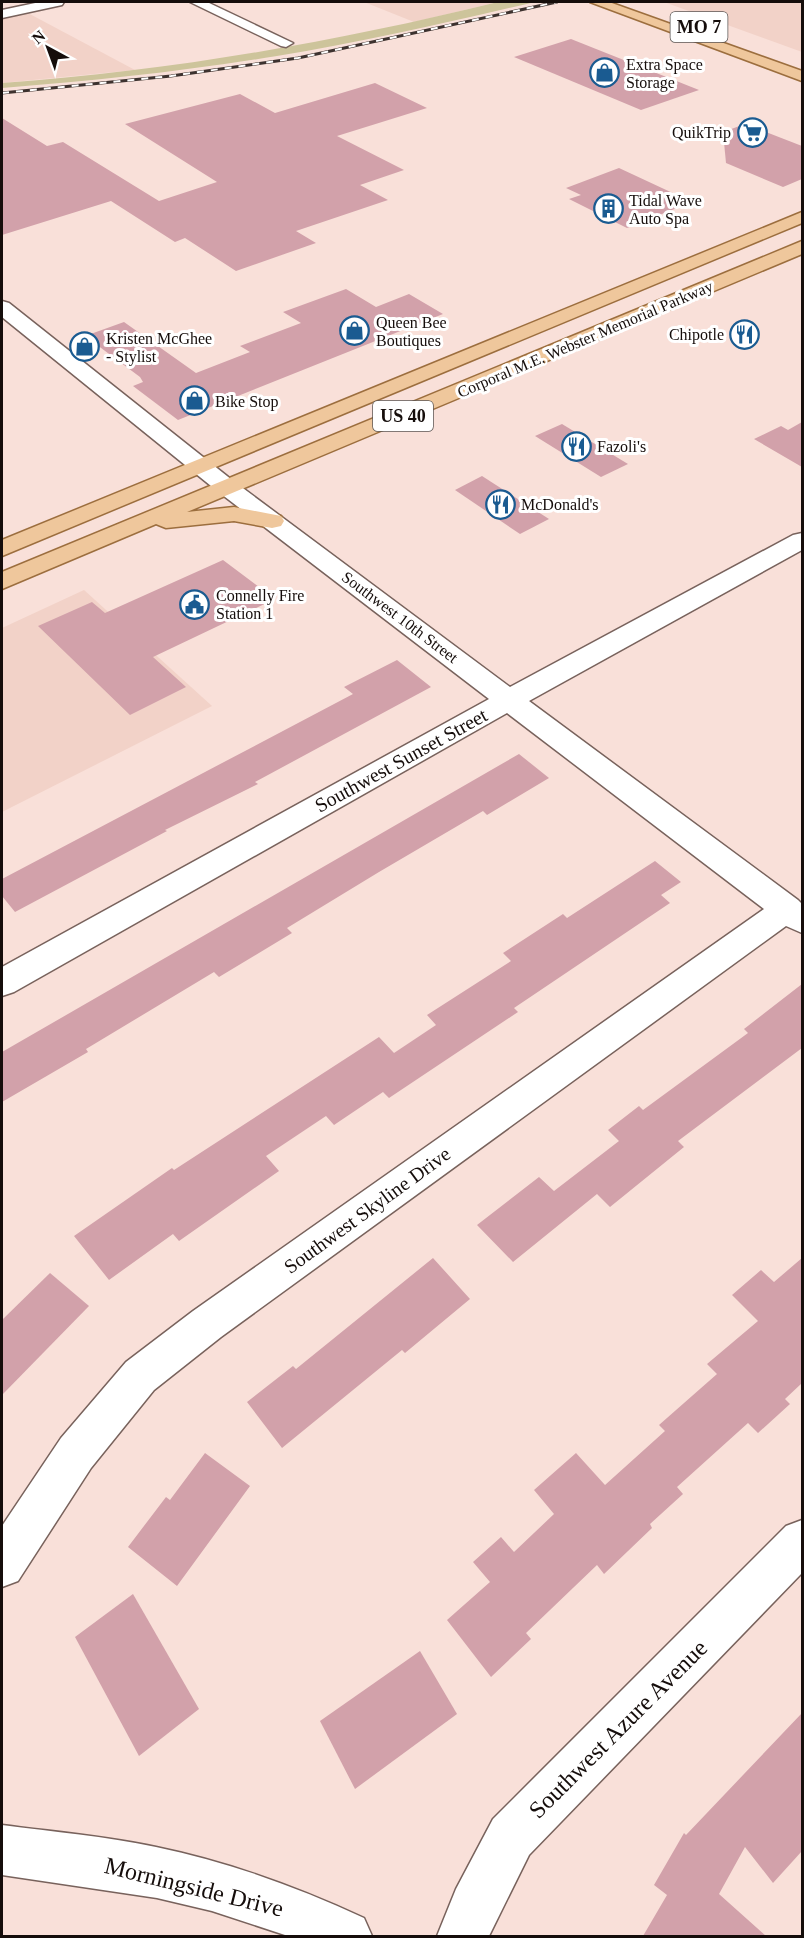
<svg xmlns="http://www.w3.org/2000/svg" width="804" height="1938" viewBox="0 0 804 1938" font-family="'Times New Roman',serif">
  <rect width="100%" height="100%" fill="#f9e0d9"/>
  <g fill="#f2d2c8">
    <path d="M364 2H498L414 22Z"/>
    <path d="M664 2H802V52Z"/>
    <path d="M26 12 135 70 2 83V17Z"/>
    <path d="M84 590 212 706 2 812V628Z"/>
  </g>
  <path fill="#cdc49b" d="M498 2H535C450 22 364 42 277 56 186 71 94 81 2 88V83C170 71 335 42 498 2Z"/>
  <g fill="#d2a1aa">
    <path d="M571 39 699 90 641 110 514 57Z"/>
    <path d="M375 83 427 108 337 136 404 170 360 185 388 200 296 231 316 243 236 271 185 238 175 242 111 201 2 235V118L47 146 63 142 159 201 217 182 125 124 240 94 275 113Z"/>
    <path d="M745 124 802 146V179L783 187 726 163 723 132Z"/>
    <path d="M619 168 692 202 627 228 569 199 581 195 566 188Z"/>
    <path d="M346 289 376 307 409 294 443 314 178 420 133 386 143 382 140 377 85 336 124 322 196 373 250 352 240 346 301 323 283 312Z"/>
    <path d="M802 422V467L754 439 781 426 788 430Z"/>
    <path d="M562 424 628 464 601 477 535 436Z"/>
    <path d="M482 476 549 519 520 534 455 490Z"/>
    <path d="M223 560 275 599 153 657 186 687 130 715 38 626 92 602 105 613Z"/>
    <path d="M397 660 431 687 255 782 258 784 165 830 167 831 15 912 2 896V879L353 694 344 687Z"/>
    <path d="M519 754 549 778 487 815 483 811 379 872 287 928 292 933 219 977 214 972 86 1049 88 1052 2 1102V1052Z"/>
    <path d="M655 861 681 882 661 895 670 903 514 1008 518 1012 389 1098 383 1092 334 1125 326 1116 266 1156 279 1171 179 1241 173 1234 109 1280 74 1236 172 1168 174 1170 379 1037 394 1053 436 1025 427 1015 511 961 503 953 563 914 567 918Z"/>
    <path d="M802 984V1048L678 1141 684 1147 610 1207 597 1194 513 1262 477 1225 539 1177 554 1191 619 1141 608 1130 639 1106 643 1110 748 1033 744 1029Z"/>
    <path d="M433 1258 470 1299 405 1353 402 1350 282 1448 247 1402 293 1366 296 1369Z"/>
    <path d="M802 1258V1383L785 1399 790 1404 758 1433 748 1423 677 1487 683 1494 650 1524 652 1528 604 1574 597 1565 526 1633 531 1639 491 1677 447 1620 490 1582 473 1562 501 1537 514 1552 554 1514 534 1490 576 1453 605 1485 665 1431 659 1425 717 1374 707 1364 758 1321 732 1295 761 1270 774 1282Z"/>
    <path d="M50 1273 89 1306 2 1395V1320Z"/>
    <path d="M205 1453 250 1486 177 1586 128 1547 166 1497 170 1500Z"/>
    <path d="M133 1594 199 1709 139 1756 75 1637Z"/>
    <path d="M420 1651 457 1714 355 1789 320 1721Z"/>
    <path d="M802 1713V1851L773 1883 745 1847 719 1894 766 1936H643L667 1895 654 1885 684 1833 686 1835Z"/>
  </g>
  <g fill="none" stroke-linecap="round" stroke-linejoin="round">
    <defs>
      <g id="minor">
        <path d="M40 2H64L62 5 2 18V10Z"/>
        <path d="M190 2H207L293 43 286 47 281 46Z"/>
        <path d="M2 301 9 303 232 480 510 687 793 535 802 533V550L529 701 798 900 802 904V933L786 926 221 1337 154 1390 91 1468 18 1581 2 1587V1526L61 1438 126 1362 193 1311 764 909 507 713 14 992 2 996V967L489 699 216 490 2 317Z"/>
        <path d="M802 1520V1573L529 1855 489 1936H437L456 1889 493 1819 786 1526Z"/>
        <path d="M2 1825C54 1832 105 1836 156 1847 229 1862 297 1887 364 1918L372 1936H288L212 1911 157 1898 2 1875Z"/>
      </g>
      <g id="major">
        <path d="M590 2H609L802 71V81Z"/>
        <path d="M802 212V223L2 556V540Z"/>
        <path d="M802 241V254L187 512 234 507 281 516 284 521 281 526 272 528 234 521 166 528 156 524 2 589V572Z"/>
      </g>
    </defs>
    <use href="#minor" stroke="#78625c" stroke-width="3"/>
    <use href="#major" stroke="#9c6e3e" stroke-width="3"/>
    <use href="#minor" fill="#fff" fill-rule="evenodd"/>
    <use href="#major" fill="#efc79c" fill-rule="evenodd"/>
    <defs>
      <path id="rail" d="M2 93 171 76 298 58 557 2"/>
    </defs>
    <use href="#rail" stroke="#3d322f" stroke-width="3"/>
    <use href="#rail" stroke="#fff" stroke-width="2" stroke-dasharray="7" stroke-linecap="butt"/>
  </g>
  <defs>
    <symbol id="shop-ring" viewBox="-11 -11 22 22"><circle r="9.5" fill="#fff" stroke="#1a5b91" stroke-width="1.5"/><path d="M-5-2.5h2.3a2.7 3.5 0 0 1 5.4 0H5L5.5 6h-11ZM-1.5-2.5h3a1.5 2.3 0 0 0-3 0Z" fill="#1a5b91"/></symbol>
    <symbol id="supermarket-ring" viewBox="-11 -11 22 22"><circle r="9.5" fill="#fff" stroke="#1a5b91" stroke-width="1.5"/><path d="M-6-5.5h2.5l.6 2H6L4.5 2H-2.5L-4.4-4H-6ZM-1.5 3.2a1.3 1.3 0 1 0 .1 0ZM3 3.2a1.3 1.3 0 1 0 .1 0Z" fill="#1a5b91"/></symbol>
    <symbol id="building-ring" viewBox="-11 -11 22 22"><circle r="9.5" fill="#fff" stroke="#1a5b91" stroke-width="1.5"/><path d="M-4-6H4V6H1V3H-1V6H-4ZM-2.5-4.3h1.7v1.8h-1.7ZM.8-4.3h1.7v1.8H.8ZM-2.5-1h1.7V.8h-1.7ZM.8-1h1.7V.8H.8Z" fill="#1a5b91"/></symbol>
    <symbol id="restaurant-ring" viewBox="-11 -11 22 22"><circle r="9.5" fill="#fff" stroke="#1a5b91" stroke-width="1.5"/><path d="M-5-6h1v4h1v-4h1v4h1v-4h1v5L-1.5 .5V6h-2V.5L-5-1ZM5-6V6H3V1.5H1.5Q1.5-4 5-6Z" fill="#1a5b91"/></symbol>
    <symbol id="civic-ring" viewBox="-11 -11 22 22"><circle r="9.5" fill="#fff" stroke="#1a5b91" stroke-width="1.5"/><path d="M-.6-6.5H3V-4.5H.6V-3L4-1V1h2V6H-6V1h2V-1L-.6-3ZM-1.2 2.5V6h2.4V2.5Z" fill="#1a5b91"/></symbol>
  </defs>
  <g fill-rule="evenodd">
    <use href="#shop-ring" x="588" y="56" width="33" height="33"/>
    <use href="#supermarket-ring" x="736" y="116" width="33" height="33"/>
    <use href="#building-ring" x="592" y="192" width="33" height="33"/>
    <use href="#shop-ring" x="338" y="314" width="33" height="33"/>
    <use href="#restaurant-ring" x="728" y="318" width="33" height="33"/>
    <use href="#shop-ring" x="68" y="330" width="33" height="33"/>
    <use href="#shop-ring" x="178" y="384" width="33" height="33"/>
    <use href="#restaurant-ring" x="560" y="430" width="33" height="33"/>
    <use href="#restaurant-ring" x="484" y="488" width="33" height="33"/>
    <use href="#civic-ring" x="178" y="588" width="33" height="33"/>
  </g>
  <g text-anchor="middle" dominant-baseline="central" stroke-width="6" stroke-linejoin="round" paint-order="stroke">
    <g font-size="16" fill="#150d0b" stroke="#fff" text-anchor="start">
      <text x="626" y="64">Extra Space<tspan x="626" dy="18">Storage</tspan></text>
      <text x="731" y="132" text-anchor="end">QuikTrip</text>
      <text x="629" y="200">Tidal Wave<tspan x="629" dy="18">Auto Spa</tspan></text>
      <text x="376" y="322">Queen Bee<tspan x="376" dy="18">Boutiques</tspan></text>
      <text x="724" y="334" text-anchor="end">Chipotle</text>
      <text x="106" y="338">Kristen McGhee<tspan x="106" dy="18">- Stylist</tspan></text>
      <text x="215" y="401">Bike Stop</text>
      <text x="597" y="446">Fazoli's</text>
      <text x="521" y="504">McDonald's</text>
      <text x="216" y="595">Connelly Fire<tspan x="216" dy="18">Station 1</tspan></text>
    </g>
    <g font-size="16" fill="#150d0b" stroke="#fff">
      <text transform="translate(585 339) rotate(-23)">Corporal M.E. Webster Memorial Parkway</text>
      <text transform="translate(400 617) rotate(37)">Southwest 10th Street</text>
    </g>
    <g fill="#fff" stroke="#5b5654" stroke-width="1.5">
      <rect x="670.5" y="12" width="57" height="30" rx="4.5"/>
      <rect x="373" y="401" width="60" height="30" rx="4.5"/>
    </g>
    <g font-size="18" font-weight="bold" fill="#150d0b">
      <text x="699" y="27">MO 7</text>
      <text x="403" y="416">US 40</text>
    </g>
    <g font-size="20" fill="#150d0b" stroke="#fff">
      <text transform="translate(401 760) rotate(-29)">Southwest Sunset Street</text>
      <text transform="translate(367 1210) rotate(-36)">Southwest Skyline Drive</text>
    </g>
    <g font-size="24" fill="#150d0b" stroke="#fff">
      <text transform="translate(618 1729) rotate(-45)">Southwest Azure Avenue</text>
      <text transform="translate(194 1887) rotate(14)">Morningside Drive</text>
    </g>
  </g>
  <rect width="804" height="1938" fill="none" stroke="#150d0b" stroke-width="6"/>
  <g transform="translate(48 48) rotate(319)" stroke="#ffffff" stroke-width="4.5" paint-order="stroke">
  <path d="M0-4.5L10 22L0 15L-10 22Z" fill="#150d0b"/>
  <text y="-9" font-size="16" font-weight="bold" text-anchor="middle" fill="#150d0b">N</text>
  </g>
</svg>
